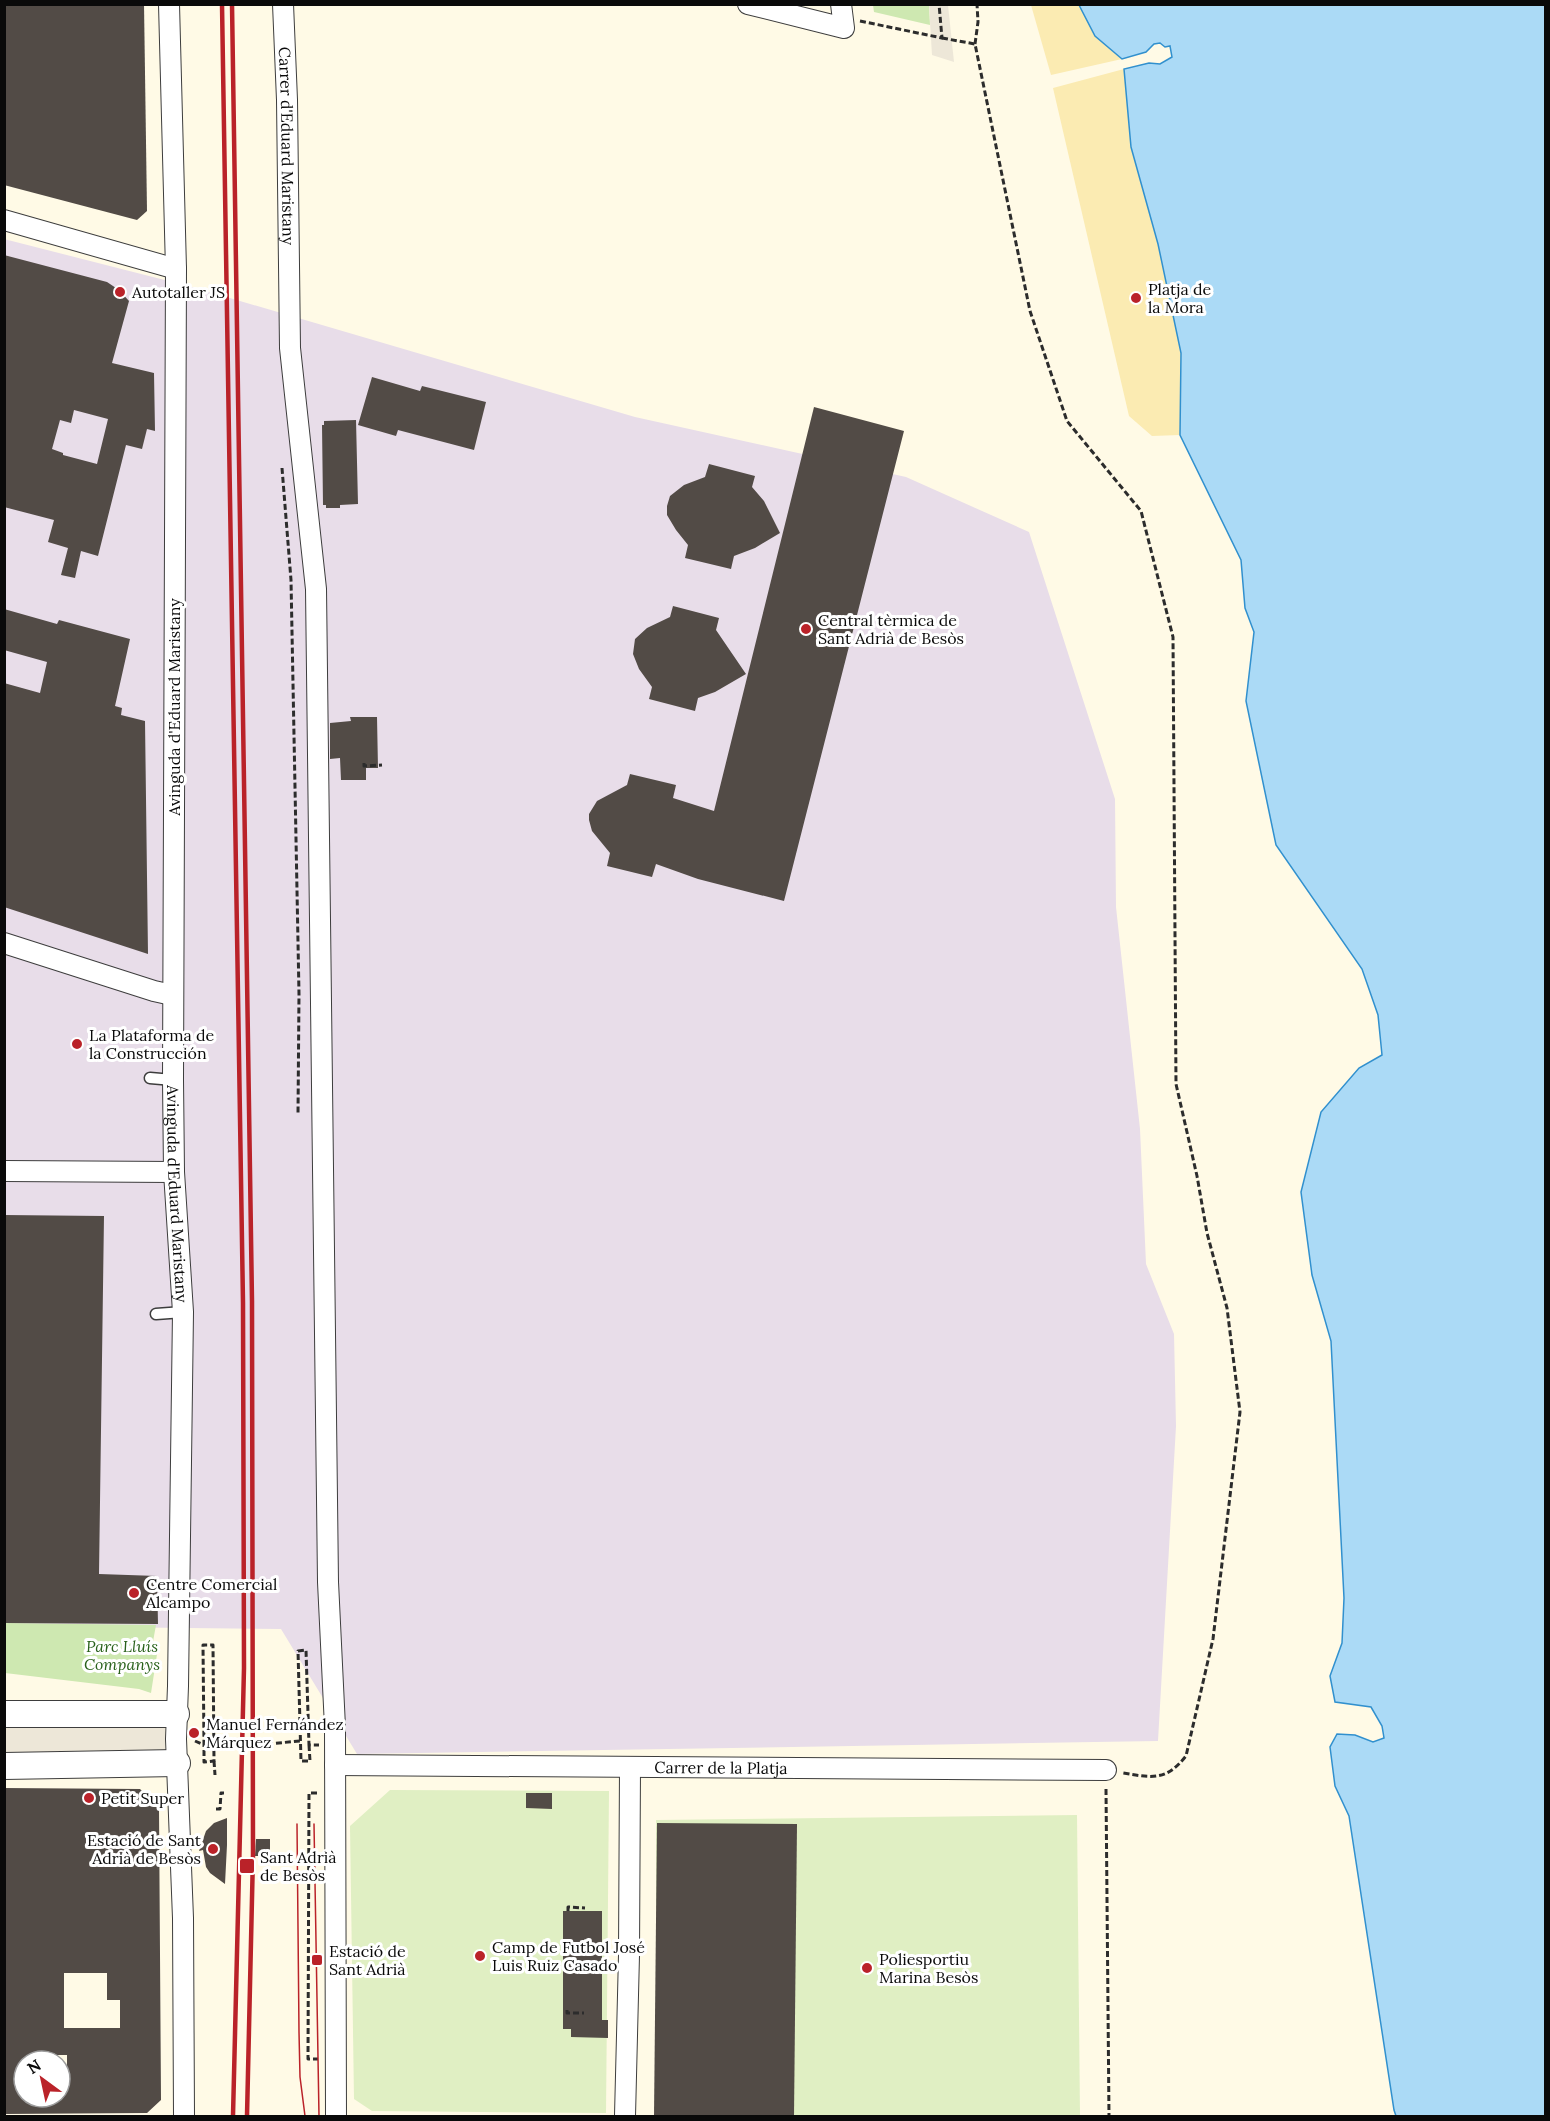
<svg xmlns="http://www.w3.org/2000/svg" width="1550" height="2121" viewBox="0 0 1550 2121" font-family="Lora,serif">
  <rect width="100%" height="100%" fill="#fffae6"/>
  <path fill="#e8dde9" d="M4 239 196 288 635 417 906 477 1029 532 1115 799 1116 907 1140 1129 1146 1264 1174 1334 1176 1426 1158 1741 357 1754 281 1629 5 1626Z"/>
  <g fill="#cee8b1">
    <path d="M873 5H929L930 25 874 12Z"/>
    <path d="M5 1623 156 1625 152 1647 158 1648 151 1693 139 1689 5 1673Z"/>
  </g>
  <g fill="#fbebb2">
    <path d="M1031 5H1079L1095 36 1122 59 1051 75Z"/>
    <path d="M1124 69 1131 147 1158 244 1181 353 1180 435 1152 436 1129 416 1053 88Z"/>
  </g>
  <g fill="#e0efc3">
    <path d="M390 1790 609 1791 606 2113 372 2111 354 2099 350 1826Z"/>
    <path d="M1077 1815 1080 2116H656V1820Z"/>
  </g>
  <g fill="#ede7d8">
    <path d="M929 5H948L954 62 932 55Z"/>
    <path d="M5 1723 165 1726V1754H5Z"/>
  </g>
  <path fill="#abdaf6" stroke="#3190ce" stroke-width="1.5" d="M1079 5H1545V2116H1396L1394 2110 1349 1816 1335 1786 1330 1747 1337 1734 1355 1735 1373 1742 1384 1738 1382 1726 1371 1707 1335 1702 1330 1676 1342 1643 1344 1598 1331 1341 1312 1275 1301 1192 1321 1112 1359 1068 1382 1055 1378 1015 1362 969 1276 845 1246 701 1254 632 1245 608 1241 560 1180 435 1181 353 1158 244 1131 147 1124 69 1149 63 1160 64 1172 57 1170 46 1165 47 1160 43 1154 44 1146 52 1122 59 1095 36Z"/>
  <g fill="#524b46" fill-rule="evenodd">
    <path d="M4 4H144L147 211 137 220 4 185Z"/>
    <path d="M4 255 107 282 119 290 129 301 112 363 154 373 155 431 147 429 142 449 126 445 98 556 81 551 75 578 61 575 68 548 48 542 54 520 4 507ZM74 410 108 419 97 464 63 455V453L52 449 60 420 71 423Z"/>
    <path d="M372 377 420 391 422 386 486 402 474 450 398 430 396 436 358 425Z"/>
    <path d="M814 407 904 431 784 901 698 879 656 864 652 877 607 866 610 853 592 831 589 820V814L597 801 627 785 630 774 676 785 673 798 714 811Z"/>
    <path d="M356 420 358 504 340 505V508H326V505H323L322 425H324V421Z"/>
    <path d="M709 464 755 476 752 487 764 501 780 533 755 548 734 556 731 569 685 558 688 545 676 530 667 515V506L670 496 684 485 705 477Z"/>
    <path d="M673 606 719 618 716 630 746 674 715 692 698 698 695 711 649 699 652 687 639 669 633 654 635 639 647 628 670 617Z"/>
    <path d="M4 609 57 624 59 620 130 639 115 706 122 708 121 715 145 721 148 954 4 907V683L40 693 47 662 4 650Z"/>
    <path d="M350 717H377L378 768H366V780H341L340 758 330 759V723L351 721Z"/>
    <path d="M4 1215 104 1216 99 1574 157 1576 158 1624 4 1623Z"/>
    <path d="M4 1788 140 1789 159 1808 161 2100 147 2113 4 2114ZM64 1973H107V2000H120V2028H64ZM39 2055H67V2086H60V2097H24V2061H39Z"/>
    <path d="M526 1793H552V1809L526 1808Z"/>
    <path d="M227 1818V1845L225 1884 210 1873 206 1867 203 1850 199 1851 206 1831 214 1823Z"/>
    <path d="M657 1823 797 1824 794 2116H654Z"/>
    <path d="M256 1839H270V1856H255Z"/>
    <path d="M563 1911H602V2020H608V2038L571 2037V2029H563Z"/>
  </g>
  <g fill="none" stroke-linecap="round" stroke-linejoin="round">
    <defs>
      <g id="service">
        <path d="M150 1078 173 1080"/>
        <path d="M156 1314 183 1312"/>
      </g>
      <g id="minor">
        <path id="s1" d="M169 4 176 269 173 1080 174 1172 183 1312 178 1686 176 1739 183 1918 184 2116"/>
        <path id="s2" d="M283 4 287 100 290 348 316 589 328 1582 335 1727 336 2116"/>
        <path d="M748 4 844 28 841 4"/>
        <path d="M4 220 176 269"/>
        <path d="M4 943 154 991 172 995"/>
        <path d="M4 1171 174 1172"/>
        <path id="s3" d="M335 1765 1106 1770"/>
        <path d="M625 2116 629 1955 630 1767"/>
      </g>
      <g id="tertiary">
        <path d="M4 1714H176"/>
        <path d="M4 1766 177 1763"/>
      </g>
    </defs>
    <use href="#service" stroke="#3d3d3d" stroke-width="13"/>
    <use href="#minor" stroke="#3d3d3d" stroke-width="22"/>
    <use href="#tertiary" stroke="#3d3d3d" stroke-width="28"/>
    <g stroke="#2c2c2c" stroke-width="3" stroke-dasharray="6 3" stroke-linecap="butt">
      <path d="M860 21 942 38 939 4"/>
      <path d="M942 38 975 44 1030 311 1067 421 1141 511 1173 637 1176 1084 1197 1176 1207 1233 1227 1308 1240 1412 1213 1639 1186 1756C1166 1781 1153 1778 1123 1773"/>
      <path d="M975 44 978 22 977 4"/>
      <path d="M282 468 291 580 299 994 298 1114"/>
      <path d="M364 763V766L382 765"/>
      <path d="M195 1741 204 1745 203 1645H213L214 1761 204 1762V1745"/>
      <path d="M267 1744 300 1741"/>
      <path d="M309 1745 310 1761H301L298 1651 306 1650 309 1745H319"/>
      <path d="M214 1746 234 1745"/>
      <path d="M214 1761 215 1775"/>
      <path d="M1106 1789 1109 2116"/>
      <path d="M317 1793H309L308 2059H318"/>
      <path d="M216 1809H220L221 1793H224"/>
      <path d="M568 1911V1907L585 1908"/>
      <path d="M567 2010V2013H584"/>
    </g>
    <use href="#service" stroke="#fff" stroke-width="10"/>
    <use href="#minor" stroke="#fff" stroke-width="20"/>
    <use href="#tertiary" stroke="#fff" stroke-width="26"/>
    <g stroke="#ba2229" stroke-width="1.5">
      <path d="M297 1824 299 2032 300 2077 305 2116"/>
      <path d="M314 1824 319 2116"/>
    </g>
    <g stroke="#ba2229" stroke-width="4.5">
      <path d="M222 4 243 1303 244 1668 233 2116"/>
      <path d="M232 4 252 1301 253 1855 247 2116"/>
    </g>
  </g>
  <g fill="#ba2229" stroke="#fff" stroke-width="2">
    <circle cx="120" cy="292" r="6"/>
    <circle cx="1136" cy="298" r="6"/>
    <circle cx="806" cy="629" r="6"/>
    <circle cx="77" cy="1044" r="6"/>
    <circle cx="134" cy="1593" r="6"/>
    <circle cx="194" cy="1733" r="6"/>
    <circle cx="89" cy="1798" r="6"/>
    <circle cx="213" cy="1849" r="6"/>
    <rect x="239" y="1858" width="16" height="16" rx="3"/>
    <circle cx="480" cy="1956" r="6"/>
    <rect x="311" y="1954" width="12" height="12" rx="3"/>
    <circle cx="867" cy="1968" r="6"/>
  </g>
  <g text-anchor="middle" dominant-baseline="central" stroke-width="6" stroke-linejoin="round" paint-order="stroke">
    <g font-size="16" fill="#0a0a0a" stroke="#fff">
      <text stroke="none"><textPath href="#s2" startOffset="142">Carrer d'Eduard Maristany</textPath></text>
      <text transform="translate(174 707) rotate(-90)">Avinguda d'Eduard Maristany</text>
      <text stroke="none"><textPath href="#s1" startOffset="1190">Avinguda d'Eduard Maristany</textPath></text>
      <text stroke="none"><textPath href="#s3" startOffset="386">Carrer de la Platja</textPath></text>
    </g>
    <g font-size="16" fill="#0a0a0a" stroke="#fff" text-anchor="start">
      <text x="1148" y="289">Platja de<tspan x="1148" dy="18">la Mora</tspan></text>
      <text x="132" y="292">Autotaller JS</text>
      <text x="818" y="620">Central tèrmica de<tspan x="818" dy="18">Sant Adrià de Besòs</tspan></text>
      <text x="89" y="1035">La Plataforma de<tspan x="89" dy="18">la Construcción</tspan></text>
      <text x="146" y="1584">Centre Comercial<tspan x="146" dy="18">Alcampo</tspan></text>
      <text x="206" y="1724">Manuel Fernández<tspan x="206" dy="18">Márquez</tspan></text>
      <text x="101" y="1798">Petit Super</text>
      <text x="201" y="1840" text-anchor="end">Estació de Sant<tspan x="201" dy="18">Adrià de Besòs</tspan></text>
      <text x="260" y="1857">Sant Adrià<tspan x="260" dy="18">de Besòs</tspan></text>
      <text x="492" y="1947">Camp de Futbol José<tspan x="492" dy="18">Luis Ruiz Casado</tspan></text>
      <text x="329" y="1951">Estació de<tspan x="329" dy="18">Sant Adrià</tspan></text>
      <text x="879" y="1959">Poliesportiu<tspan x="879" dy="18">Marina Besòs</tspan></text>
    </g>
    <g font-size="16" font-style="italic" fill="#29611b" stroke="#fff">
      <text x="122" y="1646">Parc Lluís<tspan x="122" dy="18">Companys</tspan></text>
    </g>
  </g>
  <rect width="1550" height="2121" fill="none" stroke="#0a0a0a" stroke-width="12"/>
  <g transform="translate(42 2079) rotate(327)"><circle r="28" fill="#ffffff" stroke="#9d9d9d" stroke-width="1.5"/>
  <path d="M0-4.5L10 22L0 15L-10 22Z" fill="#ba2229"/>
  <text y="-9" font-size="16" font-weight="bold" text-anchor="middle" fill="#0a0a0a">N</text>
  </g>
</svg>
